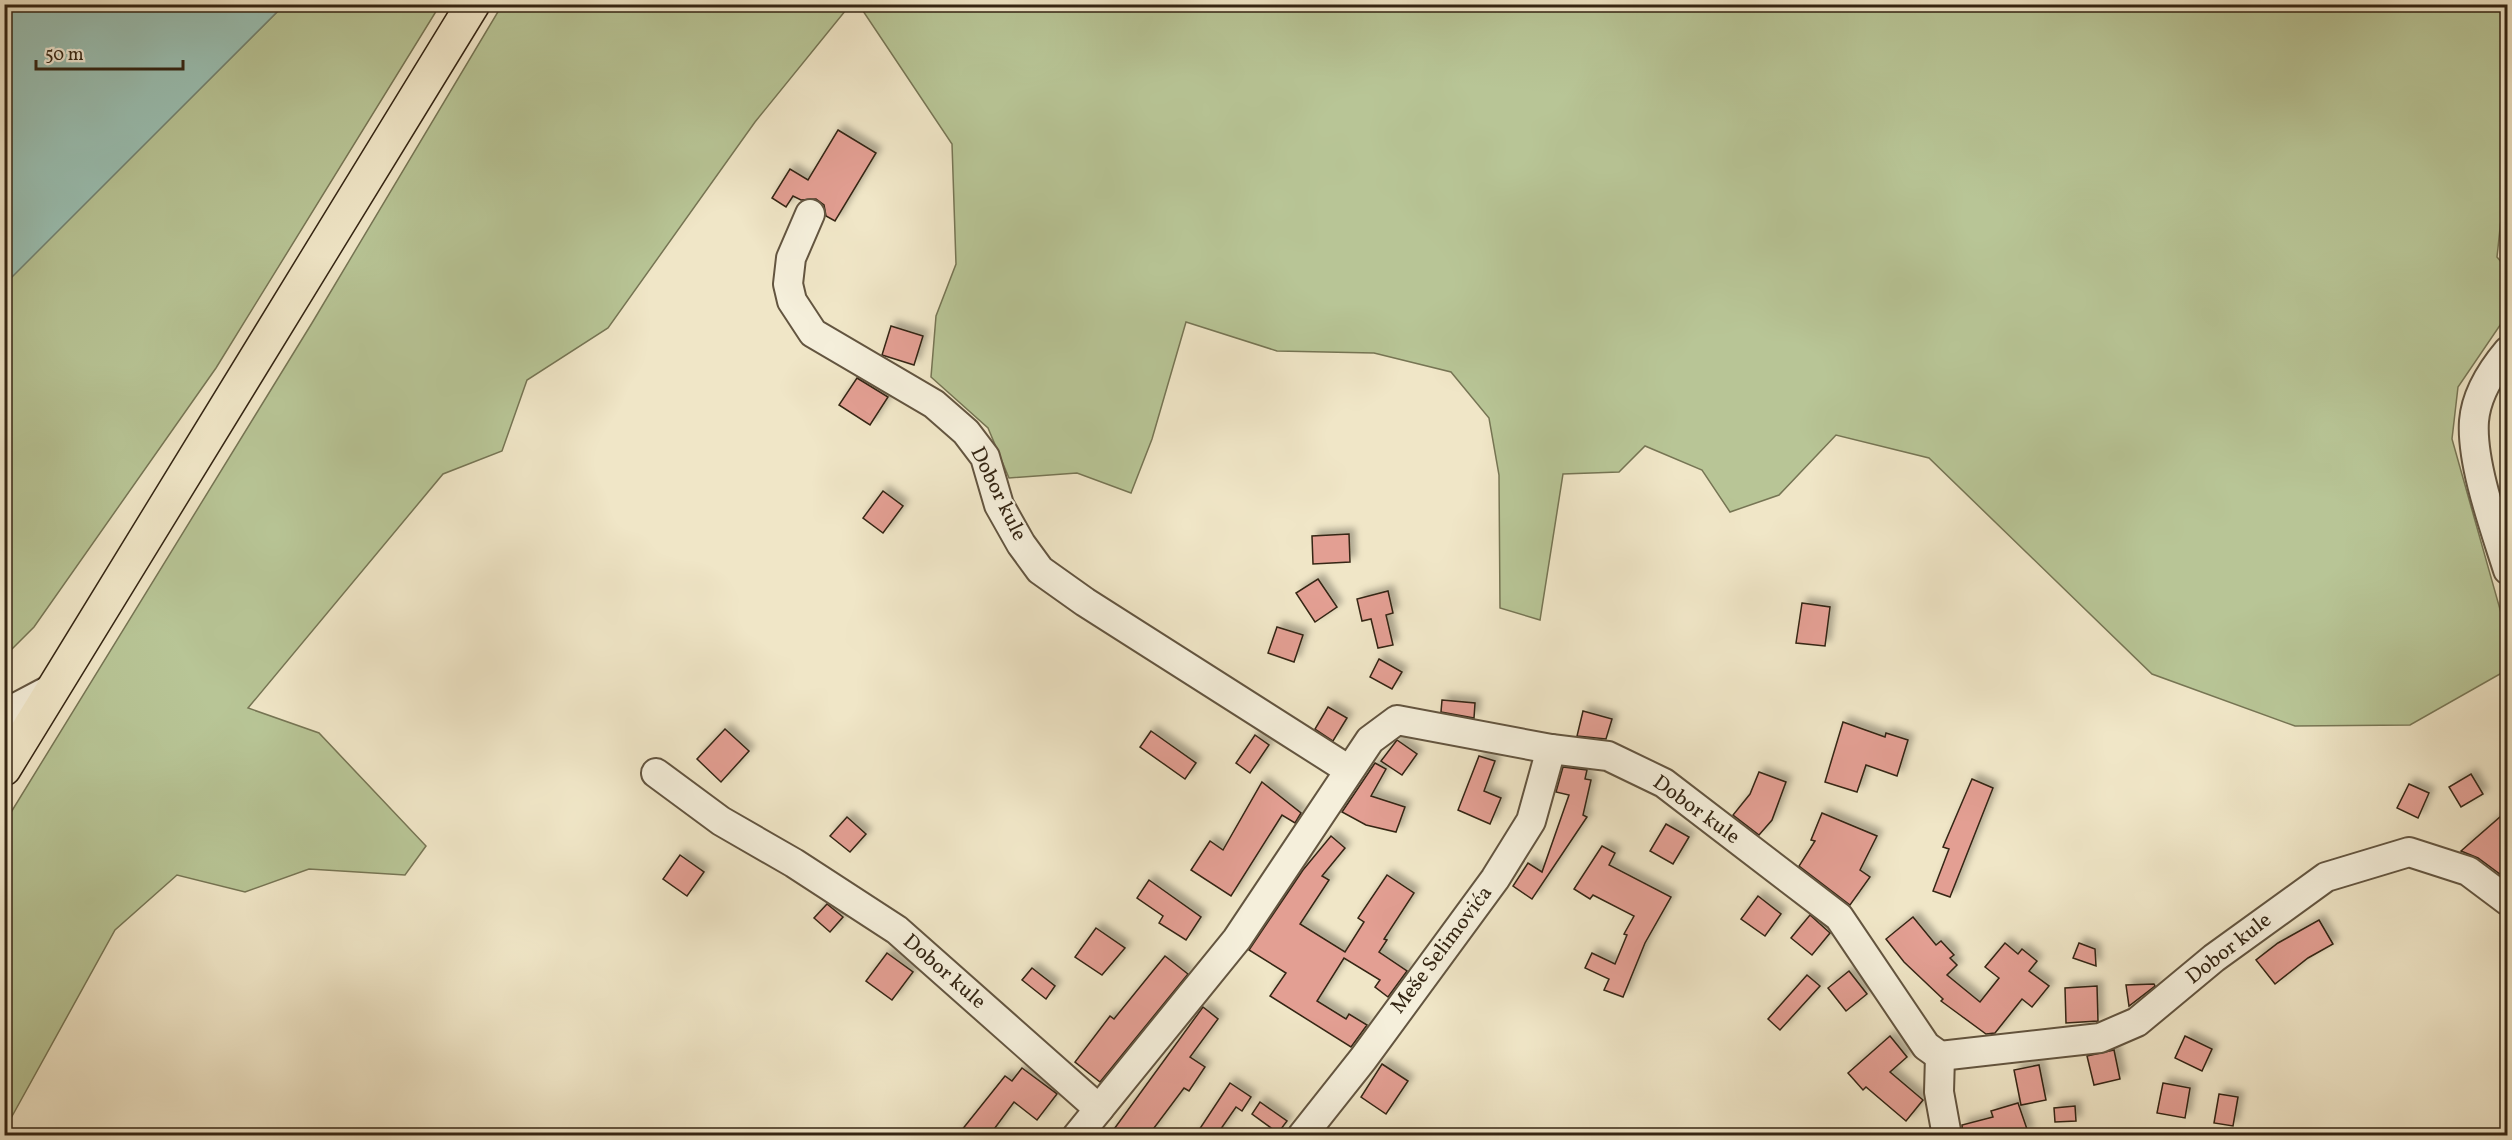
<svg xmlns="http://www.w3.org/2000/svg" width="2512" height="1140" viewBox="0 0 2512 1140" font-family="Vollkorn,serif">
  <defs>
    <filter id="shadow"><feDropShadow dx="5.5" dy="-5.5" stdDeviation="3" flood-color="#0004"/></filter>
  </defs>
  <rect width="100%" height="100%" fill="#f0e6c7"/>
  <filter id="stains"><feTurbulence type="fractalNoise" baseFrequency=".00333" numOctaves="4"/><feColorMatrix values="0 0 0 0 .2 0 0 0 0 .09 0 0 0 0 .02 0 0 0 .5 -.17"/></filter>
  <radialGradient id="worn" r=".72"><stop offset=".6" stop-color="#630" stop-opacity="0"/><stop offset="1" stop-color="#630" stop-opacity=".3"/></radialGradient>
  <g fill="#b8c596" stroke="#767554" stroke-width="1.5">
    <path d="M284 5H440L216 368 34 627 5 656 4 284Z"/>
    <path d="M502 5H850L755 122 608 328 527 380 502 451 443 474 248 708 319 733 426 846 405 875 309 869 245 892 177 875 115 930 5 1129V822L312 323Z"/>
    <path d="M859 5H2507L2508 153 2497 257 2507 269V315L2458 387 2452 439 2507 634V670L2410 725 2295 726 2152 674 1929 458 1836 435 1779 495 1730 512 1702 470 1645 446 1619 472 1563 474 1540 620 1500 608 1499 475 1489 418 1451 372 1374 353 1277 351 1186 322 1152 439 1131 493 1077 473 1009 478 988 428 931 377 936 316 956 264 952 144Z"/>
  </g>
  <path fill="#9ac0b3" stroke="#718273" stroke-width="1.5" d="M5 4 284 5 5 284 4 5Z"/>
  <g fill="#e39f93" stroke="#342513" stroke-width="1.5" filter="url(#shadow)">
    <path d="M838 130 876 153 835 221 826 216 824 205 816 199 801 200 793 196 786 207 772 198 790 169 808 180Z"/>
    <path d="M891 326 923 336 914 365 882 355Z"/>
    <path d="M857 378 888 397 870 425 839 405Z"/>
    <path d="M883 491 903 506 883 533 863 518Z"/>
    <path d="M1349 534 1350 562 1313 564 1312 536Z"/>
    <path d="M1318 579 1337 607 1315 622 1296 593Z"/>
    <path d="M1388 591 1393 613 1386 615 1393 645 1378 648 1371 619 1362 621 1357 599Z"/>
    <path d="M1802 603 1830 607 1825 646 1796 643Z"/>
    <path d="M1277 627 1303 635 1294 662 1268 653Z"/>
    <path d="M1379 659 1402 672 1392 689 1370 677Z"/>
    <path d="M1442 700 1475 703 1474 718 1441 712Z"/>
    <path d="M1328 707 1347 718 1333 741 1315 729Z"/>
    <path d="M1583 711 1612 719 1606 739 1577 736Z"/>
    <path d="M1843 722 1885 737 1886 733 1908 740 1897 776 1866 765 1857 792 1825 782Z"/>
    <path d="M725 729 749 751 721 782 697 759Z"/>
    <path d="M1151 731 1196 763 1185 779 1140 747Z"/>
    <path d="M1255 735 1269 745 1250 773 1236 763Z"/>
    <path d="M1397 740 1417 754 1402 775 1381 761Z"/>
    <path d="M1479 756 1495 761 1484 791 1501 798 1490 824 1458 810Z"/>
    <path d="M1375 763 1386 769 1371 796 1405 807 1396 832 1366 825 1342 812Z"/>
    <path d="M1563 767 1587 770 1585 779 1591 780 1583 815 1587 817 1532 899 1513 886 1528 863 1542 872 1569 795 1556 792Z"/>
    <path d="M1759 772 1786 782 1772 820 1759 835 1733 815 1750 794Z"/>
    <path d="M2471 774 2483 794 2461 807 2449 787Z"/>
    <path d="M1972 779 1993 788 1950 897 1933 891 1949 849 1943 847Z"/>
    <path d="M1262 782 1301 813 1295 823 1282 815 1231 896 1191 870 1210 841 1223 850Z"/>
    <path d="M2409 784 2429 793 2418 818 2397 808Z"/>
    <path d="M2508 810V880L2478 858 2461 851Z"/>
    <path d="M1822 813 1877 836 1860 870 1870 877 1850 905 1799 866 1815 841 1811 840Z"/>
    <path d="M847 817 866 834 850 852 830 836Z"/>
    <path d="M1666 824 1689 837 1673 864 1650 851Z"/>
    <path d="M1331 836 1345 848 1322 876 1329 880 1300 924 1345 952 1364 922 1358 918 1387 875 1414 893 1384 939 1387 940 1379 952 1407 971 1388 997 1375 987 1380 980 1344 958 1317 1001 1346 1019 1349 1014 1367 1025 1351 1047 1270 996 1286 973 1249 950 1303 870Z"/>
    <path d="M1602 846 1615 853 1609 865 1671 897 1645 943 1623 997 1604 990 1609 979 1585 968 1592 953 1615 964 1627 935 1624 934 1634 916 1593 895 1590 899 1574 889Z"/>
    <path d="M680 855 704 872 687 896 663 879Z"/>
    <path d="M1149 880 1201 917 1186 940 1159 923 1163 916 1137 898Z"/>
    <path d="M1758 896 1781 914 1765 936 1741 919Z"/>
    <path d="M827 904 843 917 830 932 814 918Z"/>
    <path d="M1810 915 1830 933 1812 955 1791 938Z"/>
    <path d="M1913 917 1936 945 1941 941 1954 955 1950 958 1957 965 1947 975 1980 1002 1999 978 1985 967 2005 943 2018 954 2022 949 2037 961 2029 971 2049 986 2032 1007 2022 999 1995 1033 1986 1034 1941 1001 1943 999 1904 962 1886 939Z"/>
    <path d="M2319 920 2333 944 2308 958 2275 984 2256 960 2278 943Z"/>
    <path d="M1096 928 1125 948 1102 975 1075 957Z"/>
    <path d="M2079 943 2095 949 2096 966 2073 958Z"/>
    <path d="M887 953 913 972 892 1000 866 981Z"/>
    <path d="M1165 956 1188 974 1100 1082 1075 1062 1110 1016 1114 1019Z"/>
    <path d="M1032 968 1055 986 1046 999 1022 980Z"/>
    <path d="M1849 971 1867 994 1846 1011 1828 988Z"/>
    <path d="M1807 975 1820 986 1780 1030 1768 1019Z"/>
    <path d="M2154 984 2155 986 2129 1006 2126 985Z"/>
    <path d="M2097 986 2098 1021 2066 1023 2065 988Z"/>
    <path d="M1203 1007 1218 1019 1190 1057 1205 1067 1189 1091 1184 1088 1148 1136H1109Z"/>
    <path d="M1890 1036 1907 1057 1890 1072 1923 1100 1906 1121 1866 1087 1863 1090 1848 1073Z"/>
    <path d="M2185 1036 2212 1049 2202 1071 2175 1058Z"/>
    <path d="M2114 1050 2120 1079 2094 1085 2087 1056Z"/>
    <path d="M1382 1064 1408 1081 1386 1114 1361 1097Z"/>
    <path d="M2039 1065 2046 1100 2021 1105 2014 1070Z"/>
    <path d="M1022 1068 1057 1094 1037 1120 1014 1102 989 1136H957L1005 1076 1012 1081Z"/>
    <path d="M1230 1083 1251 1097 1242 1111 1236 1107 1216 1136H1195Z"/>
    <path d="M2163 1083 2190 1088 2185 1118 2157 1113Z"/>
    <path d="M2219 1094 2238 1097 2233 1126 2214 1123Z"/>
    <path d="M1260 1102 1287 1121 1278 1133 1252 1114Z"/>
    <path d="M2018 1103 2028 1132 2017 1136H1963L1962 1125 1993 1117 1991 1111Z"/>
    <path d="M2075 1106 2076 1121 2055 1122 2054 1108Z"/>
  </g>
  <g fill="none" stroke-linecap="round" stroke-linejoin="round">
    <defs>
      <g id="minor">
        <path d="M810 214 791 258 788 284 792 301 813 333 934 404 966 432 985 457 999 505 1021 544 1040 570 1085 602 1349 770"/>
        <path d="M2508 351C2492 370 2476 396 2474 421 2471 463 2495 529 2508 570"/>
        <path d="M4 714 55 687"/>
        <path d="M656 773 721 821 794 863 897 930 1099 1109"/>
        <path d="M1940 1056 1939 1092 1947 1136"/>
        <path d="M1077 1136 1237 939 1370 740 1397 720 1551 749 1608 756 1664 783 1839 917 1926 1046 1940 1056 2100 1038 2137 1022 2214 958 2326 877 2409 852 2468 871 2508 901"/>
        <path d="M1302 1136 1363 1059 1495 879 1531 821 1551 749"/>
      </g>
      <path id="major" d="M4 769 473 4"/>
    </defs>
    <use href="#minor" stroke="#635540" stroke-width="32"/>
    <use href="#major" stroke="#342513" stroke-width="36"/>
    <use href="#minor" stroke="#f5efdb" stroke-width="28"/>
    <use href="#major" stroke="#f0e6c7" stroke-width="33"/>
  </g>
  <g text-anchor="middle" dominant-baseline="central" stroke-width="4.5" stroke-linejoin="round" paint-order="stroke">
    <g font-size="21" fill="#342513" stroke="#f5efdb">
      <text transform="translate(998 494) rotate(64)">Dobor kule</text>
      <text transform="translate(1696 810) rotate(36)">Dobor kule</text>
      <text transform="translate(2229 949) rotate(-38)">Dobor kule</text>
      <text transform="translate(1442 950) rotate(-53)">Meše Selimovića</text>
      <text transform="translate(944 972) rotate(41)">Dobor kule</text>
    </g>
  </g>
  <rect width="2512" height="1140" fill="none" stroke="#f0e6c7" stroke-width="24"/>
  <rect x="6" y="6" width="2500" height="1128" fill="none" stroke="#342513" stroke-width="3"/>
  <rect x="12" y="12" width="2488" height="1116" fill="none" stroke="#342513" stroke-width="1.5"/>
  <path d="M36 60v9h147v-9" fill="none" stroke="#342513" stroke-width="3"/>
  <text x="45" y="60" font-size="18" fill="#342513" stroke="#f5efdb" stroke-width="4.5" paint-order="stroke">50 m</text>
  <rect width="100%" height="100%" filter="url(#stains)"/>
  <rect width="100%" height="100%" fill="url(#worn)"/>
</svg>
